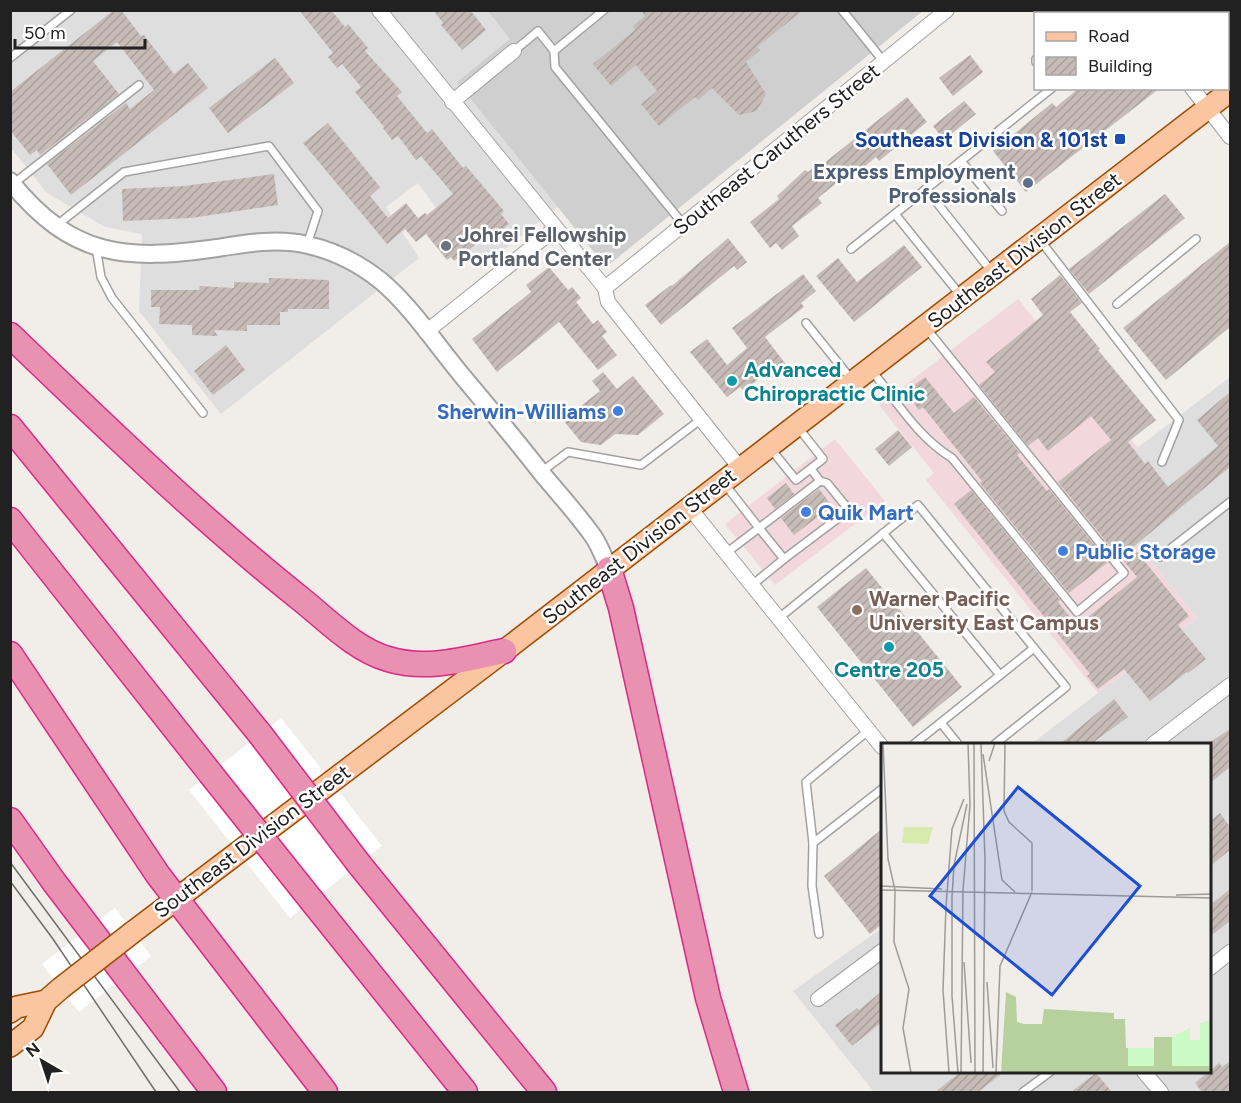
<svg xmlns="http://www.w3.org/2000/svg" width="1241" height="1103" viewBox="0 0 1241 1103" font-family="Figtree,sans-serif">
  <defs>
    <pattern id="building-hatch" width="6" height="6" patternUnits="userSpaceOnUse" patternTransform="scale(1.5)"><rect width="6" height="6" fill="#c6bbb7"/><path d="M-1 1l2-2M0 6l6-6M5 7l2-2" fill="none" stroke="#aaa09d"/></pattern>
  </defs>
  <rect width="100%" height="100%" fill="#f1ede8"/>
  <g fill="#dfdede">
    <path d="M10 11H488L511 39 457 82 558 207 481 268 418 183 386 207 419 258 221 414 139 311 142 234 105 227 47 193 11 148Z"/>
    <path d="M1230 377V1092H874L793 991 882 928V1072H1210V744H1031L1197 618 1089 485Z"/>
  </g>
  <g fill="#f2d8dc">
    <path d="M1018 299 1138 448 1089 485 1197 618 1098 693 926 480 934 473 879 405Z"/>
    <path d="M835 439 885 501 775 585 725 524Z"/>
  </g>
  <path fill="#cfcfcf" d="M488 11H923L606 267 457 82 510 39Z"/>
  <g fill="#fff">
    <path d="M281 718 382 846 290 918 189 790Z"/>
    <path d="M115 908 151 956 79 1012 42 964Z"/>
  </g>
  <g fill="url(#building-hatch)">
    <path d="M114 10H121L141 36 144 35 174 74 188 63 208 88 71 195 47 164 126 103 130 109 154 90 117 42 93 61 119 94 40 155 37 150 30 155 10 130V92Z"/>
    <path d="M299 10H331L345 27 348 24 368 48 365 51 402 92 397 96 427 133 432 129 463 168 466 166 504 211 501 214 509 224 491 239 488 235 454 261 451 257 447 260 426 234 416 242 405 229 387 244 303 143 328 123 380 187 370 196 388 218 406 203 418 218 425 213 427 215 453 194 421 156 416 160 398 136 392 140 383 128 384 127 355 92 361 87 342 64 337 68 328 57 333 53Z"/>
    <path d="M433 10H470L486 30 462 50 441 25 443 23Z"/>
    <path d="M640 10H803L757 47 760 50 746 62 766 94 757 111 739 115 712 88 698 100 695 97 659 126 641 104 657 91 636 65 611 86 593 64 635 30 633 26 645 16Z"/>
    <path d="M970 55 983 72 953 96 939 78Z"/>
    <path d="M275 58 294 83 228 133 209 108Z"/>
    <path d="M1079 88H1160L1026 192 993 151 1052 103 1056 107Z"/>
    <path d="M907 97 927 122 879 161 876 157 853 176 850 172 818 198 822 203 792 226 799 236 782 250 776 243 770 248 750 222 779 199 777 196 805 170 808 172 821 162 823 164Z"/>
    <path d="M964 101 976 114 944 140 933 126Z"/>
    <path d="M274 174 278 205 191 218 123 221 122 189 184 186Z"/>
    <path d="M1165 194 1185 218 1089 294 1069 269Z"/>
    <path d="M728 238 747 262 737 270 734 266 661 325 645 305 671 285 672 286Z"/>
    <path d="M1230 242V327L1166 380 1123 328Z"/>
    <path d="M904 245 922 267 854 322 816 276 838 258 857 282Z"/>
    <path d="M549 267 568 290 572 287 581 298 576 302 593 324 598 320 607 332 602 336 617 355 598 370 559 322 497 372 472 339 531 292 526 285Z"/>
    <path d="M803 274 816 291 801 303 804 307 765 337 788 367 771 379 766 373 744 391 740 387 727 397 690 352 707 339 727 365 747 348 732 328Z"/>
    <path d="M1060 275 1082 303 1070 312 1100 349 1098 350 1156 420 1128 442 1145 464 1148 461 1168 487 1218 446 1197 420 1230 392V467L1133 547 1189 616 1178 625 1206 659 1188 673 1187 672 1150 701 1124 669 1098 689 1087 676 1090 674 954 504 971 490 1060 600 1058 602 1077 626 1137 577 1118 554 1117 555 1058 482 1111 440 1091 416 1048 451 1038 438 1028 446 979 385 995 372 986 362 1043 315 1031 299Z"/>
    <path d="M269 278 329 280V309H288V312H280V325H247V331L214 330 218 336 192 335V325L159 324 160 307H151V290H199L200 286 234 288V282L269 283Z"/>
    <path d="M226 345 245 370 213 395 194 371Z"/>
    <path d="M603 372 617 389 633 376 664 414 638 435 615 434 601 445 581 442 563 420 600 391 592 381Z"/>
    <path d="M925 377 954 413 974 397 1020 453 1017 455 1047 491 1049 489 1108 562 1069 593 980 483 982 481 923 407 919 410 905 392Z"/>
    <path d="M898 430 912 447 889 466 875 449Z"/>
    <path d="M786 483 794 494 775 509 767 498Z"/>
    <path d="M819 489 832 506 794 535 781 518Z"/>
    <path d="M866 568 962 687 913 727 817 607Z"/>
    <path d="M1114 699 1128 717 1091 744H1060Z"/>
    <path d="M1230 729V767L1209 784V743Z"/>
    <path d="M1220 813 1230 827V850L1209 867V822Z"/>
    <path d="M882 829V924L870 934 824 876Z"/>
    <path d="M1230 889V921L1209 937V906Z"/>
    <path d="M882 991V1022L852 1046 835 1025 857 1008 859 1010Z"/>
    <path d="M1230 1061V1092H1202L1195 1083 1219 1063 1222 1067Z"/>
    <path d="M962 1071H1005L978 1092H935Z"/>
    <path d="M1096 1073 1112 1092H1071Z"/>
  </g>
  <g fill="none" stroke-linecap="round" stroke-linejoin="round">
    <defs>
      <g id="service">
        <path d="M604 10 554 51 555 67 683 224"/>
        <path d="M842 10 884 62"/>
        <path d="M1093 14 1096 10"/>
        <path d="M1228 20 1230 18"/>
        <path d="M514 51 538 31 554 51"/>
        <path d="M10 58 71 10"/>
        <path d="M1036 59V62"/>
        <path d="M961 161 1002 211"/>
        <path d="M13 184 139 85"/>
        <path d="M895 214 961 296"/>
        <path d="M57 225 124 172 269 146 318 211 307 245"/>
        <path d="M1040 240 1179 420 1162 462"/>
        <path d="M96 247 101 277 112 298 203 413"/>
        <path d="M851 249 926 189"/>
        <path d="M992 272 926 189 1052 88"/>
        <path d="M1117 304 1196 239"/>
        <path d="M806 323 851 379"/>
        <path d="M872 371C897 402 918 437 952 458L1077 612 1124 573 926 328"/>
        <path d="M770 448 796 480 823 459 797 426"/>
        <path d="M541 472 568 452 641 465 700 420"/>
        <path d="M724 483 759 528 820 481 811 469"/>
        <path d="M883 533 1000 675"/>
        <path d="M726 553 759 528 784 559 752 585"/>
        <path d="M1160 557 1230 502"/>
        <path d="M784 559 849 510 827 483 820 481"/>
        <path d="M779 618 918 505 1034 648 914 744"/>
        <path d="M941 723 958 744"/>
        <path d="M995 744 1066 687 1034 648"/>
        <path d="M813 843 882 789"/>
        <path d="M819 934 812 886 813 843 806 782 869 730"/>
        <path d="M1023 1092 1050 1072"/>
      </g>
      <g id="minor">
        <path d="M379 10 605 288 608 302 740 468"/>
        <path d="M1129 10 1131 14"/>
        <path d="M1192 88 1230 137"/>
        <path d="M452 102 514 51"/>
        <path d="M605 288 947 10"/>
        <path d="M426 332 556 228"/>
        <path d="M689 507 882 747"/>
        <path d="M1153 744 1230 685"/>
        <path d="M1210 968 1230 952"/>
        <path d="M818 999 882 951"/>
        <path d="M1144 1072 1161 1092"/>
      </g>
      <path id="tertiary" d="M10 181C72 258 126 261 217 248 248 243 278 238 308 245 334 251 360 264 381 281 411 306 438 347 464 378 491 410 518 443 544 476 561 496 578 515 593 536 600 546 604 558 609 569"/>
      <g id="primary">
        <path d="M133 932 504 651 1230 91"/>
        <path d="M10 1012 17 1007 46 1001"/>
        <path d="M10 1046 33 1028 46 1001 61 988"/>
      </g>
      <g id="motorway">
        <path d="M10 335C105 426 199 518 302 600 328 621 356 650 388 659 427 671 465 659 504 651"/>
        <path d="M10 427 260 734"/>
        <path d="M10 520 210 773"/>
        <path d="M609 569 621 608 708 998 736 1092"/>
        <path d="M10 654 158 875 325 1092"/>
        <path d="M10 820 54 882 214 1092"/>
        <path d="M359 864 544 1092"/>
        <path d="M312 901 465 1092"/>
      </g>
    </defs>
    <use href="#service" stroke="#a2a2a2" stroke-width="10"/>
    <use href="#minor" stroke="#a2a2a2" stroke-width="16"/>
    <use href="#tertiary" stroke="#a2a2a2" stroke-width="20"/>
    <use href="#primary" stroke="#9f4d00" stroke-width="24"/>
    <use href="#motorway" stroke="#dc2887" stroke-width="27"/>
    <use href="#service" stroke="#fff" stroke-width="7"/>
    <use href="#minor" stroke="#fff" stroke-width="14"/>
    <use href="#tertiary" stroke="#fff" stroke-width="16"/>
    <use href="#primary" stroke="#fcc5a2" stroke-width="21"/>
    <use href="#motorway" stroke="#e891b1" stroke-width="24"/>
    <g stroke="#6f6f6f" stroke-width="1.5">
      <path d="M10 862 180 1092"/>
      <path d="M10 881 53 939 156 1092"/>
    </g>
    <defs>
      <path id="primary-bridge" d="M61 988 133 932"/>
      <g id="motorway-bridge">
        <path d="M260 734 359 864"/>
        <path d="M210 773 312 901"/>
      </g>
    </defs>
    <use href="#primary-bridge" stroke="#9f4d00" stroke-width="24" stroke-linecap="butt"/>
    <use href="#motorway-bridge" stroke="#dc2887" stroke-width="27" stroke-linecap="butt"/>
    <use href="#primary-bridge" stroke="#fcc5a2" stroke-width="21"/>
    <use href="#motorway-bridge" stroke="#e891b1" stroke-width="24"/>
  </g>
  <rect fill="#1a4fb4" stroke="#fff" stroke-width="2" x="1114" y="133" width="12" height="12" rx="3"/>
  <circle fill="#5c6f8a" stroke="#fff" stroke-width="2" cx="1028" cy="183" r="6"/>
  <circle fill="#6b7280" stroke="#fff" stroke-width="2" cx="446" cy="246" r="6"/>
  <g fill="#0f9aa8" stroke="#fff" stroke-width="2">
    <circle cx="732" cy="381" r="6"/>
    <circle cx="889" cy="647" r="6"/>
  </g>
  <g fill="#3f7fe0" stroke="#fff" stroke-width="2">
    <circle cx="618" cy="411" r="6"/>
    <circle cx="806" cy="512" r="6"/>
    <circle cx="1063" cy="551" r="6"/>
  </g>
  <circle fill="#8d6e63" stroke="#fff" stroke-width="2" cx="857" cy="610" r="6"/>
  <g text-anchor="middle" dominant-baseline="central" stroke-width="5" stroke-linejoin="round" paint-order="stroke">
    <g font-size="21" font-weight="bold" fill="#164399" stroke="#fff" text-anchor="end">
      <text x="1108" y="139">Southeast Division &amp; 101st</text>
    </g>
    <g font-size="21" fill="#212121" stroke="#fff">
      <text transform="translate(776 149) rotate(-39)">Southeast Caruthers Street</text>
      <text transform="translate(1024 250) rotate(-38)">Southeast Division Street</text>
      <text transform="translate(639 546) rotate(-38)">Southeast Division Street</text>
      <text transform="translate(252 841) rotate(-37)">Southeast Division Street</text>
    </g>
    <g font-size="21" font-weight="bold" fill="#4e5e75" stroke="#fff" text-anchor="end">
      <text x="1016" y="171">Express Employment<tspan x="1016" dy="24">Professionals</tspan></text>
    </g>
    <g font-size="21" font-weight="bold" fill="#5b616d" stroke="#fff" text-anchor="start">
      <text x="458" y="234">Johrei Fellowship<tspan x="458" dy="24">Portland Center</tspan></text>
    </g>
    <g font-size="21" font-weight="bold" fill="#0d838f" stroke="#fff" text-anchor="start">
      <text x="744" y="369">Advanced<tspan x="744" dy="24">Chiropractic Clinic</tspan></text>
      <text x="889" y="669" text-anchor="middle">Centre 205</text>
    </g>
    <g font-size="21" font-weight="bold" fill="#366cbe" stroke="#fff" text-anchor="start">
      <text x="606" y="411" text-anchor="end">Sherwin-Williams</text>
      <text x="818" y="512">Quik Mart</text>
      <text x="1075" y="551">Public Storage</text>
    </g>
    <g font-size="21" font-weight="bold" fill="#785e54" stroke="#fff" text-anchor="start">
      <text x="869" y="598">Warner Pacific<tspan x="869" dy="24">University East Campus</tspan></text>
    </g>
  </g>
  <g transform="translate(881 743)">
    <rect width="330" height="330" fill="#f1ede8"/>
    <path d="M23 84H52L47 101 21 100Z" fill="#d7ebaf"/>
    <path d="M125 249 135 254 136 279 143 281H161L163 266 233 270V276H244L245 305H273V294H295L309 285V297H319V281L330 277V330H120Z" fill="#b6d19d"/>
    <path d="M330 277V323H291V294L309 285V297H319V281ZM247 305H273V323H247Z" fill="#ccfac7"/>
    <path fill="none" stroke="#9e9b98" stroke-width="1.5" d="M2 0 7 116 14 147 13 199 28 246 22 285 30 330M93 0 94 330M100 0 104 116 102 330M124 0 123 68 128 79 151 100V148M102 11 121 137 134 149M108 18 114 0M0 143 61 146M0 147 330 155M295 152 330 151M83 219 90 320M106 239 112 325M68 330 62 247 65 163 71 86 83 56M77 330 71 253V154L73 122 86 61M80 330 82 147 89 62 87 0M115 330 119 223 151 149"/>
    <path fill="#1d4ed8" fill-opacity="0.15" stroke="#1d4ed8" stroke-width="3" d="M137 44 259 143 171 252 49 153Z"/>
    <rect width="330" height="330" fill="none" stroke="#212121" stroke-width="3"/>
  </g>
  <rect width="1241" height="1103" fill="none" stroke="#212121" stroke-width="24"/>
  <rect x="1034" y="12" width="195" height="78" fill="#ffffff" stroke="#a6a6a6" stroke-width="1.5"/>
  <rect x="1046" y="32" width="30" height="9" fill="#fcc5a2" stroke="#a6a6a6" stroke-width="1.5"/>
  <text x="1088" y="42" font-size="18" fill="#212121">Road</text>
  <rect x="1046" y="57" width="30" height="18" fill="url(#building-hatch)" stroke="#a6a6a6" stroke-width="1.5"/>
  <text x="1088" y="72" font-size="18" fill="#212121">Building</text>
  <g transform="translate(42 1061) rotate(321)" stroke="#ffffff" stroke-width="4.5" paint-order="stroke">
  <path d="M0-4.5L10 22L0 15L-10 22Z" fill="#212121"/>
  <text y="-9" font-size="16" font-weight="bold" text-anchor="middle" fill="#212121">N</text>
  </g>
  <path d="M15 39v9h130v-9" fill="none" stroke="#212121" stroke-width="3"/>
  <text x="24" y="39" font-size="18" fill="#212121" stroke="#ffffff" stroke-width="4.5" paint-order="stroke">50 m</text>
</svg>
